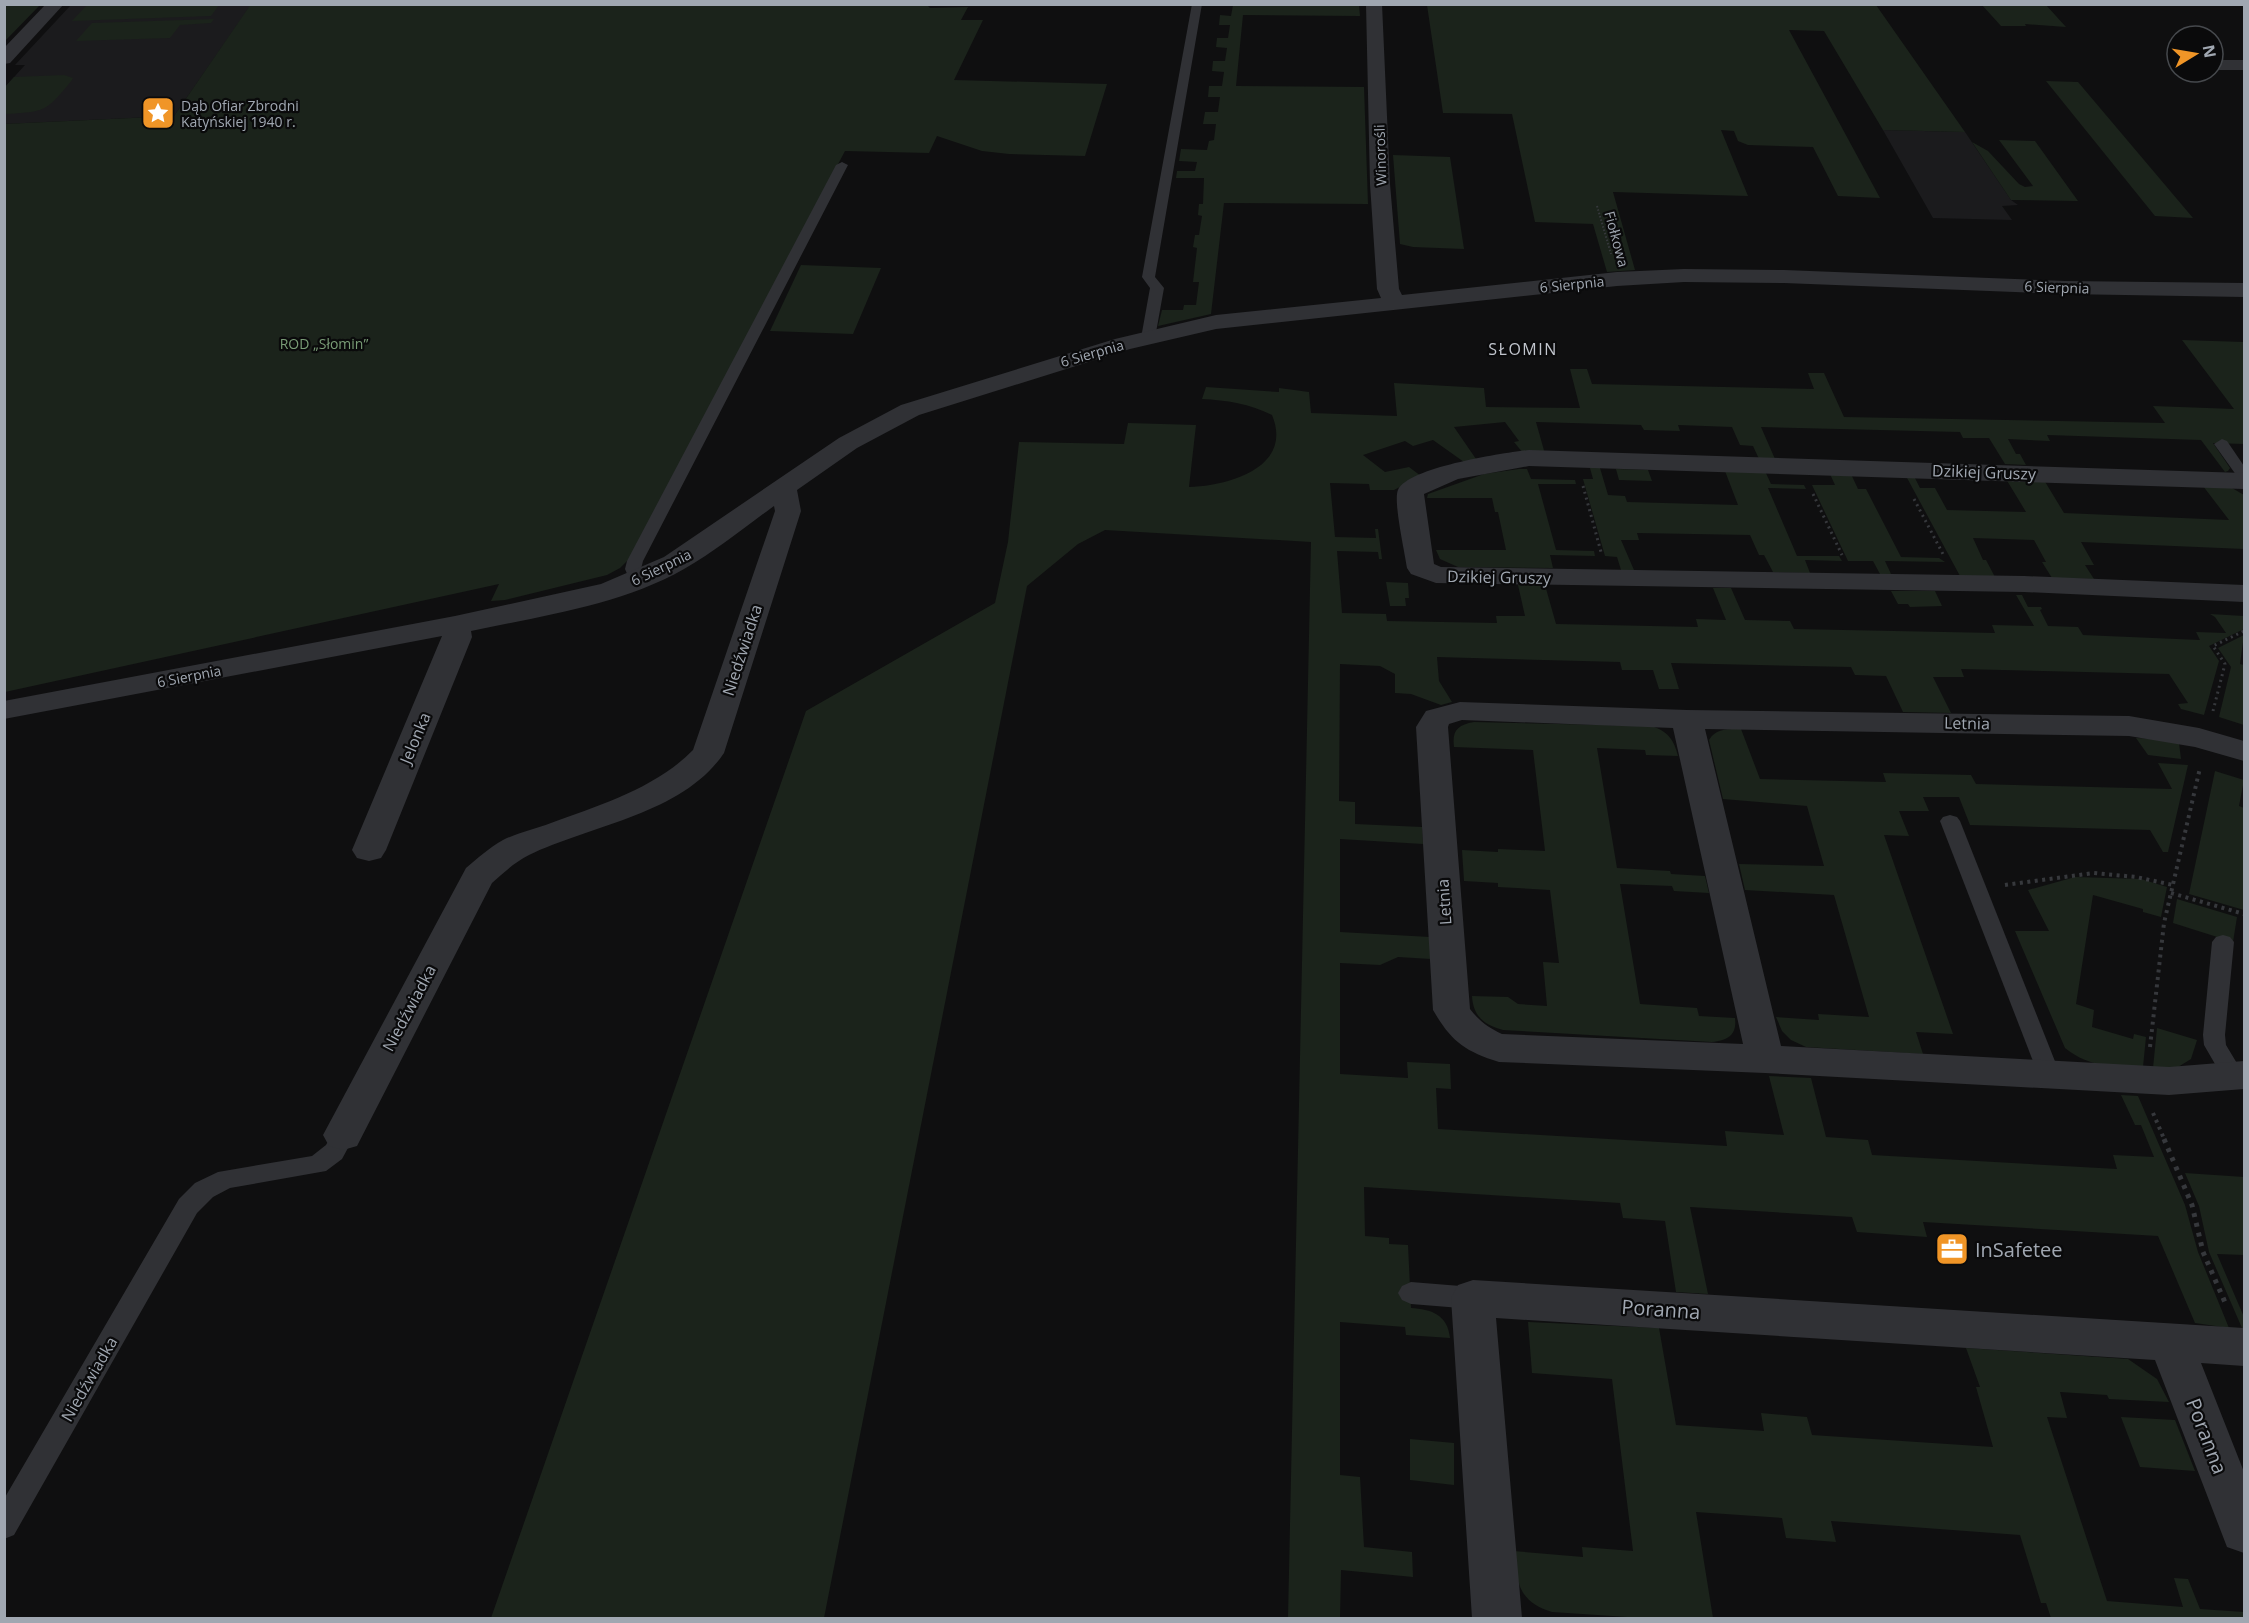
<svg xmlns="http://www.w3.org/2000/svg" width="2249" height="1623" viewBox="0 0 2249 1623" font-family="'Open Sans',sans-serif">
  <rect width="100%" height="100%" fill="#0f0f10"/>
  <g fill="#1b1b1d">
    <path d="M71 5H251L174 116 5 124V87L25 65H15Z"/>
    <path d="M1883 130 1965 132 2011 200 2018 205 2002 206 2012 220 1933 218Z"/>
  </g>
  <g fill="#1b231b">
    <path d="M5 4 40 5 5 41 4 5Z"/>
    <path d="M88 4H219V5L211 16 72 21Z"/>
    <path d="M251 4H926L930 8 968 7 961 20H983L954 80 1107 84 1085 156 1009 154 982 151 937 136 929 153 845 151 631 557 620 568 607 575 505 600 491 601 499 584 5 692 4 124 174 116Z"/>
    <path d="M1233 5H1359L1360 16 1243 15 1236 86 1364 87 1368 204 1224 203 1211 314 1158 326 1162 310H1183L1184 305H1196L1199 282H1193L1197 248 1193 247 1195 235H1199L1202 216 1198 215 1199 204H1203L1204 178H1176L1177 171H1195L1197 162 1179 161 1181 149 1207 150 1209 141 1214 140 1216 124H1203L1205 112H1218L1220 97H1208L1209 86H1222L1224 72 1212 71 1213 61H1225L1227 48 1216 47 1217 38H1228L1230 25H1219L1220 15 1231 16Z"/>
    <path d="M1427 5H1876L1965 132 1883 130 1824 31 1789 30 1880 198 1838 196 1813 147 1748 145 1738 141 1734 131 1721 130 1748 196 1613 192 1635 270 1607 272 1593 224 1535 222 1512 114 1443 113Z"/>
    <path d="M1982 5H2046L2066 27 2025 24 2026 26H2001Z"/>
    <path d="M214 19 211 23 180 25 170 38 76 41 92 23Z"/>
    <path d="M64 75 73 78 72 80C46 112 45 112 5 114V87L14 77Z"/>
    <path d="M2046 81 2078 82 2193 218 2155 216Z"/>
    <path d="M1999 140 2035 141 2078 201 2011 200 1972 142 1988 151 2019 184 2025 187 2033 186Z"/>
    <path d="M1393 155 1450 157 1464 249 1413 247 1400 244Z"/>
    <path d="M801 265 881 268 853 334 770 331Z"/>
    <path d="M2182 340 2244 342V444L2213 443 2230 468 2228 471 2225 472 2201 440 2047 435 2050 441 2008 439 2016 454H2020L2026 465 2005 464 1989 438H1963L1960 432 1761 427 1775 459H1759L1753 446 1740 445 1732 427 1678 425 1680 431 1644 430 1641 425 1536 422 1545 454 1523 453 1514 442 1519 441 1505 422 1454 427 1476 459 1464 462 1433 440 1413 446 1405 441 1363 455 1385 472 1409 467 1421 476 1394 490H1370L1369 484 1330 483 1335 537 1376 538 1375 529H1378L1382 559H1379L1378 552 1337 551 1342 613 1386 614 1387 621 1497 623 1496 616H1525L1518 585H1545L1556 624 1698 627 1696 619 1726 620 1713 588H1731L1745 620 1790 621 1794 629 1995 633 1992 625 2034 626 2016 595H2022L2028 607H2041L2042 609 2040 610 2048 626 2078 627 2083 635 2200 640 2196 632 2226 633 2215 617 2210 614 2244 616V629L2209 646 2219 661 2204 715 2181 709 2178 704 2188 703 2169 674 1961 669 1964 677H1933L1951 713 1903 712 1886 676 1855 675 1851 667 1671 663 1679 689H1659L1653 670H1622L1620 662 1437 657 1439 681 1452 702 1441 705 1411 694 1395 693V674L1380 666 1340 664 1339 801 1355 802V824L1422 827 1423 844 1340 839V932L1430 937 1431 959 1398 957 1380 965 1340 963V1074L1408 1078 1407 1062 1450 1064 1451 1089 1436 1088 1438 1129 1727 1146 1725 1131 1784 1135 1769 1076 1811 1078 1826 1137 1868 1140 1872 1155 2117 1169 2113 1155 2154 1157 2141 1125H2135L2121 1095 2138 1096 2185 1205 2198 1252 2229 1328 2195 1323 2158 1236 1923 1222 1927 1237 1857 1232 1852 1217 1690 1207 1708 1294 1676 1292 1665 1221 1623 1218 1620 1203 1364 1187 1365 1236 1389 1238V1244L1408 1245 1411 1308C1431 1309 1448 1315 1450 1338L1406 1335 1405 1327 1340 1322V1475L1360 1477 1364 1547 1412 1552 1413 1577 1341 1570 1340 1618H1288L1311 542 1105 530 1078 544 1027 586 824 1618H491L806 711 995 603 1008 542 1019 442 1124 444 1128 423 1196 425 1189 487C1227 486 1294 468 1272 415 1250 404 1226 400 1202 399L1206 387 1279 392V388L1309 392 1311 413 1397 416 1394 383 1484 388 1486 407 1580 408 1570 369H1587L1592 384 1814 389 1808 373H1824L1844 417 2165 423 2153 406 2234 409Z"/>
    <path d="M1590 468H1600L1608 495 1625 496 1627 502 1738 505 1725 471H1765L1771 484 1804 485 1806 489 1768 488 1797 556H1839L1842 561 1805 560 1810 573 1773 572 1764 555H1759L1750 535 1637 533 1639 540H1621L1634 570H1621L1617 557 1605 556 1583 479H1593Z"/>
    <path d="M1519 469H1527L1531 479 1575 480 1576 484H1538L1556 550 1594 551 1595 556 1550 555 1553 568 1458 567 1440 559 1436 550H1506L1498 512H1495L1492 498H1427L1428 494 1484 474Z"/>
    <path d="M1616 469 1648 470 1652 481 1619 480Z"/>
    <path d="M1830 474H1851L1858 489H1866L1901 557 1939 558 1945 562 1885 561 1891 574H1880L1873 561H1848L1812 485H1835Z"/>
    <path d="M1906 476H1914L1920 488H1935L1947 510 2026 512 2006 479 2044 480 2064 513 2229 520 2203 486 2232 488 2244 495V549L2081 542 2094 565H2085L2094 579 2052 578 2042 562H2046L2034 540 1973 538 1983 560H1986L1995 577 1960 576Z"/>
    <path d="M1386 582 1408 583 1409 598H1405L1406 606H1390Z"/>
    <path d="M1891 591H1935L1942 606 1910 607 1908 604H1898Z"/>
    <path d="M2244 635 2240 664 2244 665V725L2219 717 2231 667 2218 648Z"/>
    <path d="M1474 722 1651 726C1668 731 1674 740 1678 756L1646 755 1645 750 1597 748 1617 868 1670 871 1671 874 1705 876 1709 893 1674 891 1672 886 1620 884 1640 1004 1697 1008 1699 1016 1735 1018C1737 1035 1728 1040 1712 1042L1503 1030C1484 1025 1473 1016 1472 996L1508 997 1518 1004 1547 1006 1543 962 1559 963 1550 890 1498 887V883L1464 881 1462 850 1498 852V849L1545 851 1533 750 1454 747C1452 731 1457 725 1474 722Z"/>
    <path d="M1741 729 1760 779 1886 782 1883 773 1971 775 1976 784 2172 789 2158 763 2188 765 2168 852H2163L2150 830 1970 825 1959 797H1923L1929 811H1899L1909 836 1884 835 1953 1034 1916 1032 1923 1054 1806 1047 1791 1040 1782 1031 1776 1017 1819 1020 1818 1014 1869 1017 1834 895 1745 890 1739 864 1824 866 1807 806 1723 799 1709 740C1716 728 1728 729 1741 729Z"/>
    <path d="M2136 738 2158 739 2179 743 2181 759 2148 755Z"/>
    <path d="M2215 771 2244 780 2239 806 2244 808V910L2189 894Z"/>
    <path d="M2075 877 2141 879 2167 887 2161 917 2143 912V909L2093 895 2076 1004 2094 1010 2092 1027 2133 1039 2134 1034 2146 1037 2143 1067C2111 1065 2092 1069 2065 1048L2015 931H2049L2028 890Z"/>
    <path d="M2177 899 2237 917 2233 942 2173 923Z"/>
    <path d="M2157 1028 2197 1040 2191 1059 2178 1067 2153 1068Z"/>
    <path d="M2185 1173 2244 1177V1255L2217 1254 2244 1317V1329L2242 1328 2209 1252 2199 1206Z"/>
    <path d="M1528 1322 1659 1328 1676 1425 1764 1431 1761 1413 1807 1417 1812 1435 1993 1447 1976 1387H1980L1966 1348 2128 1359 2157 1379 2169 1402 2109 1399 2107 1395 2060 1392 2067 1418 2047 1417 2107 1601 2183 1607 2174 1578 2188 1579 2200 1609 2244 1612V1618H2051L2046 1603H2041L2020 1535 1831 1521 1836 1542 1786 1538 1782 1518 1696 1512 1713 1618H1642L1552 1612C1518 1602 1517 1582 1513 1551L1583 1557 1582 1547 1633 1551 1612 1379 1532 1373Z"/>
    <path d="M2121 1417 2175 1420 2195 1471 2140 1467Z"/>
    <path d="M1410 1439 1454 1443V1485L1410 1480Z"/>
  </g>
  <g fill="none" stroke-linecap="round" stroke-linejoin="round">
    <path stroke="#36383c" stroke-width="2" stroke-dasharray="1.5 2" stroke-linecap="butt" d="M1597 206 1611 254"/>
    <g stroke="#36383c" stroke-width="3" stroke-dasharray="2 4" stroke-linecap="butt">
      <path d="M1583 486 1601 552"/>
      <path d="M1813 494 1842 555"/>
      <path d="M1914 499 1944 556"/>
      <path d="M2213 711 2225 664 2213 646 2244 631"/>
    </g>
    <g stroke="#36383c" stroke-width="4" stroke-dasharray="3 4.5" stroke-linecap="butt">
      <path d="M2005 885 2094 873 2136 877 2173 885"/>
      <path d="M2171 893 2244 914"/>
      <path d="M2150 1047 2164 923 2200 768"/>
      <path d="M2153 1113 2165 1141"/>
    </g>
    <path stroke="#36383c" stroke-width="5" stroke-dasharray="4 6" stroke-linecap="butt" d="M2164 1139 2192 1205 2203 1252 2227 1307"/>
    <g fill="#303135" fill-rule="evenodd">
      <path d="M1192 4H1202L1155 277 1164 288 1155 338 1148 342 1141 338 1150 288 1142 277Z"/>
      <path d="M842 162 848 165 643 561 641 569 645 579 643 583H631L625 569 627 561 836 165Z"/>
      <path d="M2222 439 2227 441 2244 466V480L2239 479 2214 444Z"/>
      <path d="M1950 815 1957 817 1960 821 2060 1074 2057 1080 2049 1082 2041 1080 2038 1074 1940 821 1943 817Z"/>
      <path d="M2223 935 2230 937 2234 942 2225 1035 2226 1045 2244 1075 2242 1083 2234 1086 2226 1083 2204 1045 2203 1035 2212 942 2216 937Z"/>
      <path d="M343 1126 351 1129 355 1135 342 1159 326 1171 230 1188 213 1197 197 1213 14 1535 4 1539V1499L179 1199 195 1183 218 1172 312 1156 326 1145 335 1129Z"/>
      <path d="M1411 1282 1473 1287 1482 1290 1486 1298 1482 1306 1473 1309 1411 1304 1402 1300 1398 1293 1402 1286Z"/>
    </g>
    <g fill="#303135" fill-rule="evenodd">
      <path d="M46 4H64L10 63 4 64V48Z"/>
      <path d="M1366 4H1382L1390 184 1399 289 1402 295 1617 272 1684 269 1784 270 2065 281 2244 283V297L2065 294 1784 283 1684 282 1617 286 1216 329 1130 349 919 415 857 448 797 490 801 511 724 753C683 814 591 825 529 855 515 862 503 873 492 883L357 1146 343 1150 329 1146 323 1135 466 868C478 858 489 848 503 840 517 833 535 829 551 823 600 805 656 788 693 750L775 511 774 506C745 527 716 551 684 569 621 605 541 616 471 631L472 637 386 850 381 858 369 861 357 858 352 850 442 636 4 719V701L455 616 601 584 664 557 839 438 901 405 1115 339 1216 315 1381 298 1377 289 1370 184Z"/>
      <rect x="2213" y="60" width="31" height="10"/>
      <path d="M1529 450 2244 473V489L1529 466 1458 479 1424 494 1434 564 1441 567 2024 576 2244 585V602L2024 592 1436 583 1411 574 1407 568C1405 553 1393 501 1398 490 1409 467 1504 453 1529 450Z"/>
      <path d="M1460 702 1687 710 2129 716 2199 728 2244 741V761L2195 747 2129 736 1705 729 1781 1046 2169 1067 2244 1061V1089L2169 1095 1765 1073 1499 1062C1464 1051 1451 1041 1433 1010L1416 727 1426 711ZM1462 720 1673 728 1743 1044 1502 1034C1489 1028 1479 1021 1470 1009L1448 727 1449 724Z"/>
      <path d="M1473 1280 2244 1328V1366L2201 1363 2244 1472V1553L2227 1547 2155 1360 1496 1318 1522 1618H1472L1451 1298 1458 1285Z"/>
    </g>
  </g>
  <defs>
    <symbol id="sight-square" viewBox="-11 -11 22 22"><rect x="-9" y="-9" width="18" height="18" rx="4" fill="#f09527" stroke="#0a0a0b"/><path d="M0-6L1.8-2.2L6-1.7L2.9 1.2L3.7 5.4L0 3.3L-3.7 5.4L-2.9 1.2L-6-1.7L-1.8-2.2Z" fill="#fff"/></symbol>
    <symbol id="office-square" viewBox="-11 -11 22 22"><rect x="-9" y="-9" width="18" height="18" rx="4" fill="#f09527" stroke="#0a0a0b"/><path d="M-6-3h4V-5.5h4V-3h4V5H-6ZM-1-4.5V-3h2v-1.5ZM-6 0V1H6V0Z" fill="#fff"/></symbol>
  </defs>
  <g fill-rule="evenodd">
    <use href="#sight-square" x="139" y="94" width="38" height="38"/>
    <use href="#office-square" x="1933" y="1230" width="38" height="38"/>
  </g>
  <g text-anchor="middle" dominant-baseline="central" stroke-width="4.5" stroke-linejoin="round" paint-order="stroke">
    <g font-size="14" fill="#a0a7b1" stroke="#0a0a0b" text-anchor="start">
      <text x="181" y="105">Dąb Ofiar Zbrodni<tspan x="181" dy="16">Katyńskiej 1940 r.</tspan></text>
    </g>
    <g font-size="14" fill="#a0a7b1" stroke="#0a0a0b">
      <text transform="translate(1380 155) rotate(-92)">Winorośli</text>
      <text transform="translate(1617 239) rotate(75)">Fiołkowa</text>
      <text transform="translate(1572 284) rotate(-6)">6 Sierpnia</text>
      <text transform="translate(2057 287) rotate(2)">6 Sierpnia</text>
      <text transform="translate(1092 353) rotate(-16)">6 Sierpnia</text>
      <text transform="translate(661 567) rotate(-26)">6 Sierpnia</text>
      <text transform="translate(189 676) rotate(-11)">6 Sierpnia</text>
    </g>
    <g font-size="14" fill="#799c76" stroke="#0a0a0b">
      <text x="324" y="343">ROD „Słomin”</text>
    </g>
    <g font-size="16" letter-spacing="1.5" fill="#c1c5cd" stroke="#0a0a0b">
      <text x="1523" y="349">SŁOMIN</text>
    </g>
    <g font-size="16" fill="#a0a7b1" stroke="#0a0a0b">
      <text transform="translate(1984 472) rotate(2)">Dzikiej Gruszy</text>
      <text transform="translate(1499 577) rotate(1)">Dzikiej Gruszy</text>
      <text transform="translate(742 650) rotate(-72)">Niedźwiadka</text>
      <text transform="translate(1967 723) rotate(1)">Letnia</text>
      <text transform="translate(415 738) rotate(-67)">Jelonka</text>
      <text transform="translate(1444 902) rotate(-94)">Letnia</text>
      <text transform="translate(409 1008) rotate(-62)">Niedźwiadka</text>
      <text transform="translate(89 1379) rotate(-60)">Niedźwiadka</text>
    </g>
    <g font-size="20" fill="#a0a7b1" stroke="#0a0a0b" text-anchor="start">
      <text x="1975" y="1249">InSafetee</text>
    </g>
    <g font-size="20" fill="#a0a7b1" stroke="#0a0a0b">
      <text transform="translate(1661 1309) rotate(4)">Poranna</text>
      <text transform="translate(2207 1436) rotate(69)">Poranna</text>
    </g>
  </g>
  <rect width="2249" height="1623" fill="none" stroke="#a0a7b1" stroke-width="12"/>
  <g transform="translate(2195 54) rotate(79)"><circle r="28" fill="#0a0a0b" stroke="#46494d" stroke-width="1.5"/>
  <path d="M0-4.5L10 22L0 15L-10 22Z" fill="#f09527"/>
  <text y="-9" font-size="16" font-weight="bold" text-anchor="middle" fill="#a0a7b1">N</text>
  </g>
</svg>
